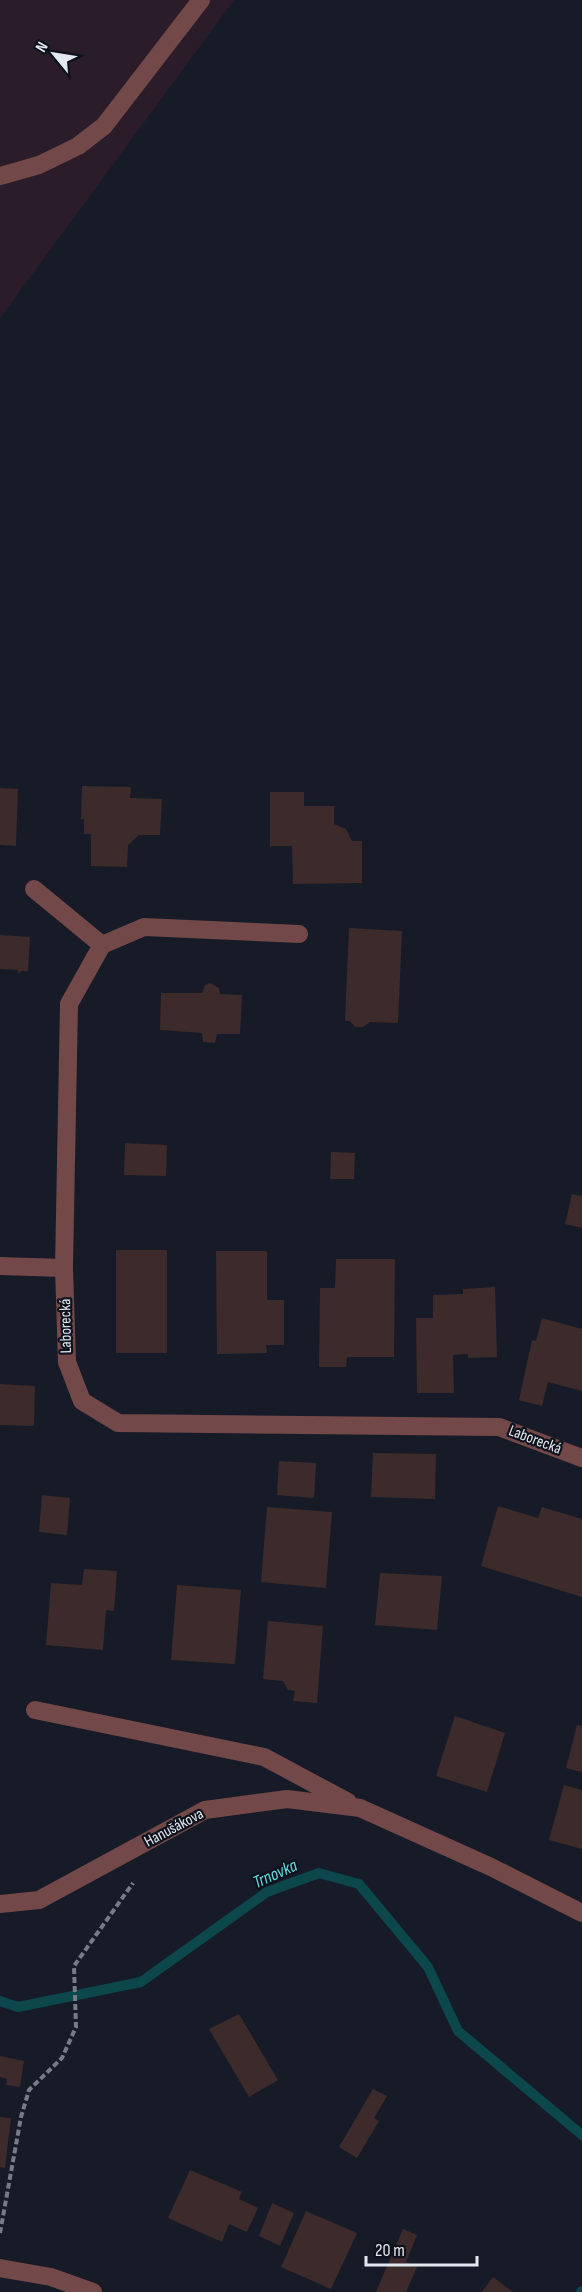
<svg xmlns="http://www.w3.org/2000/svg" width="582" height="2292" viewBox="0 0 582 2292" font-family="'Sofia Sans Condensed',sans-serif">
  <rect width="100%" height="100%" fill="#161b27"/>
  <path fill="#2a1d29" d="M0 0H234L0 318Z"/>
  <g fill="none" stroke-linecap="round" stroke-linejoin="round">
    <g stroke="#0b474b" stroke-width="10">
      <path d="M0 2001 18 2007 141 1982 267 1892 319 1873 359 1884 428 1967 458 2031 582 2135"/>
      <path d="M581 2292 582 2291"/>
    </g>
  </g>
  <g fill="#3c2b2a">
    <path d="M82 786 131 787 130 798 162 799 160 835H139L128 845 127 867 91 866V834H84V819H81Z"/>
    <path d="M0 788 18 789 16 846 0 845Z"/>
    <path d="M270 792H304V806H334V824L346 829 352 841H362V883L293 884 292 846H270Z"/>
    <path d="M349 928 402 931 398 1023 370 1022 363 1027H355L350 1021H345Z"/>
    <path d="M0 935 30 937 28 971H21L18 974V970L0 969Z"/>
    <path d="M210 983 219 988 220 994 242 995 240 1034H217L215 1043 203 1042 202 1033 160 1030 161 993H202L205 985Z"/>
    <path d="M125 1143 167 1145 166 1176 124 1175Z"/>
    <path d="M331 1152 355 1153 354 1179H330Z"/>
    <path d="M572 1194 582 1196V1228L565 1224Z"/>
    <rect x="116" y="1250" width="51" height="103"/>
    <path d="M216 1251H267V1300H284V1345H266L267 1353 217 1354Z"/>
    <path d="M336 1259H395L394 1357H347L346 1367H319L320 1288H335Z"/>
    <path d="M495 1287 497 1357 468 1358V1354L453 1355 454 1393H417L416 1318H433V1295L463 1294V1289Z"/>
    <path d="M542 1318 582 1329V1391L548 1382 542 1406 519 1400 532 1340 536 1341Z"/>
    <path d="M0 1384 35 1386 34 1426 0 1425Z"/>
    <path d="M373 1453 436 1454 435 1499 371 1497Z"/>
    <path d="M279 1461 316 1463 314 1498 277 1495Z"/>
    <path d="M42 1495 70 1498 67 1535 39 1532Z"/>
    <path d="M498 1506 538 1518 542 1507 582 1519V1597L481 1566Z"/>
    <path d="M267 1507 332 1512 326 1588 261 1582Z"/>
    <path d="M84 1569 117 1571 114 1611 106 1610 103 1650 46 1645 51 1583 82 1585Z"/>
    <path d="M380 1573 442 1576 437 1630 375 1625Z"/>
    <path d="M177 1585 241 1590 235 1664 171 1660Z"/>
    <path d="M268 1621 323 1626 317 1703 293 1701 295 1691 288 1690 283 1681 263 1679Z"/>
    <path d="M455 1716 505 1733 487 1792 436 1776Z"/>
    <path d="M577 1725 582 1726V1772L566 1768Z"/>
    <path d="M564 1785 582 1790V1849L549 1840Z"/>
    <path d="M239 2014 278 2080 249 2097 209 2029Z"/>
    <path d="M0 2056 24 2061 20 2087 6 2085 7 2079 0 2077Z"/>
    <path d="M373 2089 387 2096 374 2118 379 2121 357 2158 339 2147Z"/>
    <path d="M0 2117 11 2118 5 2168 0 2167Z"/>
    <path d="M190 2170 242 2192 239 2199 258 2208 247 2232 229 2224 222 2242 168 2218Z"/>
    <path d="M272 2203 294 2213 280 2246 259 2236Z"/>
    <path d="M306 2211 357 2233 331 2289 281 2267Z"/>
    <path d="M403 2229 417 2235 406 2262 417 2267 406 2292H376Z"/>
    <path d="M493 2277 513 2292H482Z"/>
  </g>
  <g fill="none" stroke-linecap="round" stroke-linejoin="round">
    <path stroke="#767b85" stroke-width="4" stroke-dasharray="6 3" stroke-linecap="butt" d="M0 2233 21 2117 29 2090 62 2058 76 2027 74 1966 133 1883"/>
    <g stroke="#734848" stroke-width="18">
      <path d="M0 176 39 165 78 146 104 126 201 0"/>
      <path d="M34 889 102 945"/>
      <path d="M299 934 144 927 102 945 69 1004 64 1268 67 1362 82 1401 118 1423 499 1427 582 1458"/>
      <path d="M0 1266 64 1268"/>
      <path d="M35 1710 264 1757 348 1802"/>
      <path d="M0 1904 39 1900 205 1810 287 1799 360 1808 491 1867 582 1913"/>
      <path d="M0 2268 51 2277 93 2292"/>
    </g>
  </g>
  <g text-anchor="middle" dominant-baseline="central" stroke-width="4.5" stroke-linejoin="round" paint-order="stroke">
    <g font-size="16" fill="#e3e7ef" stroke="#0d121d">
      <text transform="translate(66 1326) rotate(-91)">Laborecká</text>
      <text transform="translate(535 1440) rotate(21)">Laborecká</text>
      <text transform="translate(174 1828) rotate(-28)">Hanušákova</text>
    </g>
    <g font-size="18" font-style="italic" fill="#6ad9e0" stroke="#0d121d">
      <text transform="translate(275 1874) rotate(-24)">Trnovka</text>
    </g>
  </g>
  <g transform="translate(54 54) rotate(300)" stroke="#0d121d" stroke-width="4.5" paint-order="stroke">
  <path d="M0-4.5L10 22L0 15L-10 22Z" fill="#e3e7ef"/>
  <text y="-9" font-size="16" font-weight="bold" text-anchor="middle" fill="#e3e7ef">N</text>
  </g>
  <path d="M366 2256v9h111v-9" fill="none" stroke="#e3e7ef" stroke-width="3"/>
  <text x="375" y="2256" font-size="18" fill="#e3e7ef" stroke="#0d121d" stroke-width="4.5" paint-order="stroke">20 m</text>
</svg>
